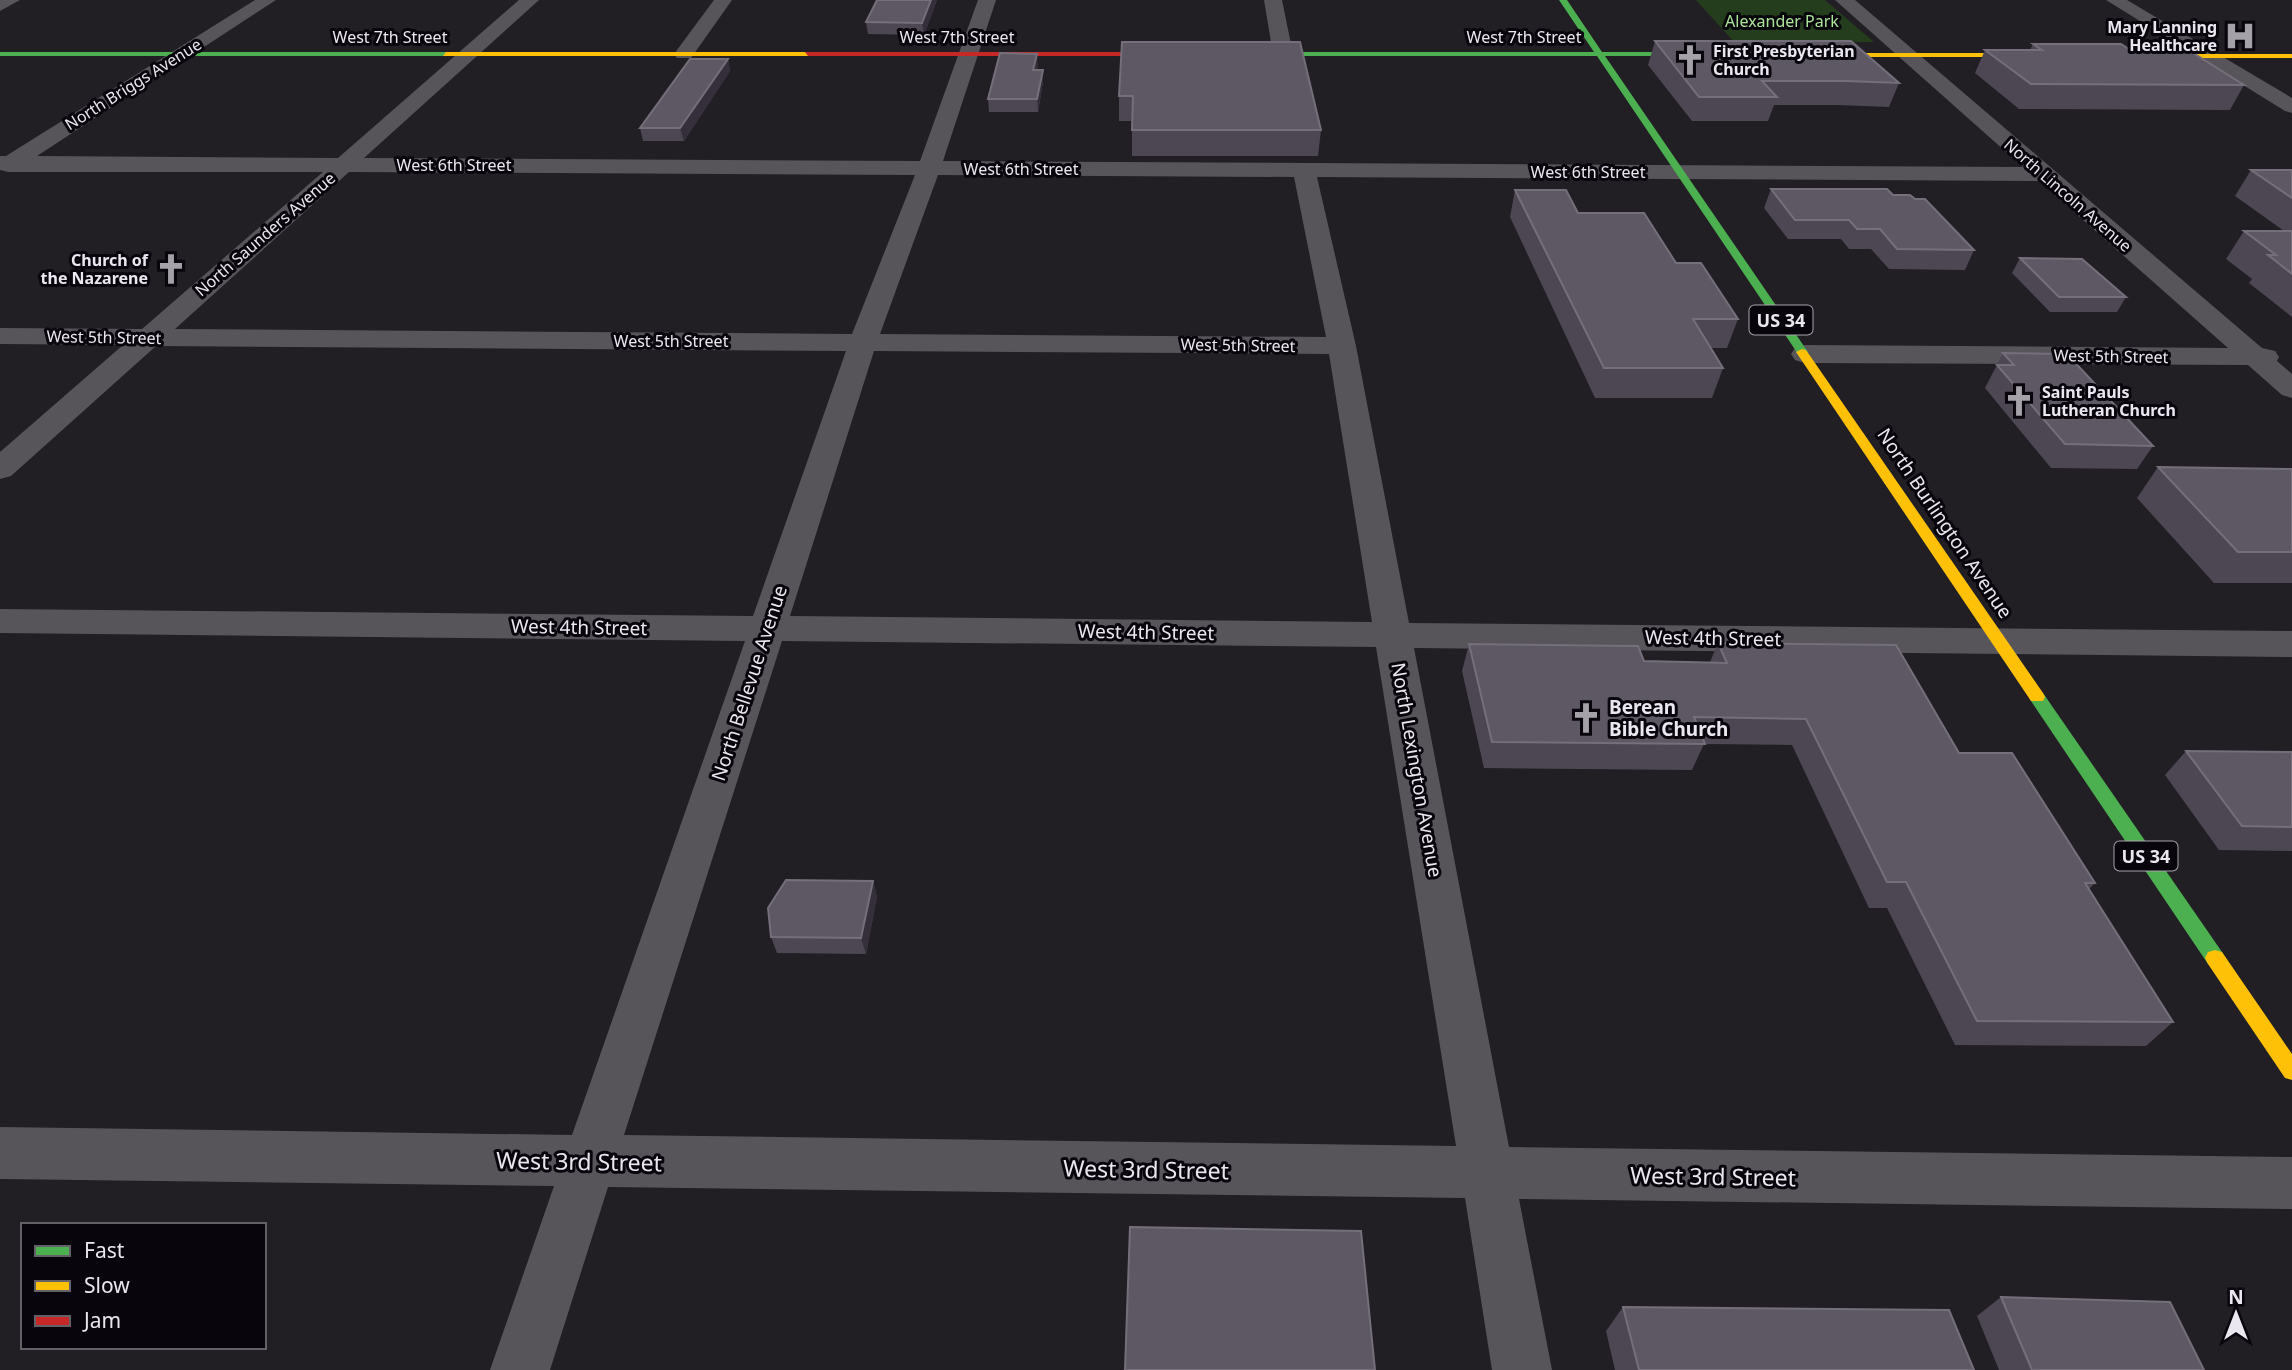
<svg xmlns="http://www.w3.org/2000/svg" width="2292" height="1370" viewBox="0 0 2292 1370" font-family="'Noto Sans',sans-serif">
  <rect width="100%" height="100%" fill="#211e24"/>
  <path fill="#243d1c" d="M1696 0H1825L1874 42H1734Z"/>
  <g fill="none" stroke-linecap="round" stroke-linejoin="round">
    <g fill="#57555a" fill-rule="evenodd">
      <path d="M0 0H20L0 11Z"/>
      <path d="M255 0H276L37 156 338 158 519 0H539L364 158 920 161 978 0H996L943 161 2023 167 1835 0H1855L2262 348 2275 351 2279 357 2277 361 2292 374V398L2282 395 2248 365 1805 363 1795 360 1791 354 1795 348 1805 345 2228 348 2039 181 1317 177 1356 346 1409 623 2292 631V657L1414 648 1509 1147 2292 1157V1209L1519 1199 1552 1370H1492L1465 1198 608 1187 550 1370H490L554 1186 0 1179V1127L572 1135 745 641 0 633V609L753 616 846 351 156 346 11 476 0 479V452L123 345 0 344V328L142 329 323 172H8L0 170V156H6ZM349 172 915 175 852 334 175 329ZM938 175 1294 177 1326 337 880 334ZM874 351 1329 354 1372 622 790 616ZM782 641 1376 647 1456 1146 624 1135Z"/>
      <path d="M714 0H732L691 58H677L674 54Z"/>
      <path d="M1264 0H1282L1293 54 1290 58H1276L1273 54Z"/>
      <path d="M2106 0H2127L2292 98V113L2285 111Z"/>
    </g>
    <g fill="#4caf50" fill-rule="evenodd">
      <path d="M1559 0H1567L1602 52H1705L1702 56H1605L1808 352 1806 354H1798L1597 56H1251L1247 54 1251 52H1594Z"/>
      <path d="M0 52H446L450 54 446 56H0Z"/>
      <path d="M2037 691 2043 693 2222 952 2225 958 2222 964 2215 966 2208 964 2031 701 2029 697 2031 693Z"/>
    </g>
    <g fill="#ffc107" fill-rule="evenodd">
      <path d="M446 52H808L812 54 808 56H443Z"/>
      <path d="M1812 53H2034L2038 55 2034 57H1815Z"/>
      <path d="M2144 54H2292V58H2141Z"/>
      <path d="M1802 349 1806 350 2043 693 2045 697 2043 701H2031L1796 352Z"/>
      <path d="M2215 950 2222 952 2292 1054V1080L2285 1078 2208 964 2205 958 2208 952Z"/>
    </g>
    <path fill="#c62828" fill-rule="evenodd" d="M805 52H1173L1177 54 1173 56H808Z"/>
  </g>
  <g fill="#4d4754">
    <path d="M877 0H937L924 35 868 34 866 22Z"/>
    <path d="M1655 41 1899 83 1889 107 1837 105H1774L1768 121H1692L1648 65Z"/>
    <path d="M1122 42 1321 130 1318 156H1132V121H1119V96Z"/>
    <path d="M2033 44 2132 51 2244 85 2230 110 2019 109 1975 73 1985 50H2030Z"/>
    <path d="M728 59 730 71 684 141H643L640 128Z"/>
    <path d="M1038 66 1037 70H1043V82L1038 112H989L988 99Z"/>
    <path d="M2251 170H2292V317L2249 283 2252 279 2226 259 2244 231H2284L2235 196Z"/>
    <path d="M1771 189 1893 195 1974 250 1965 270 1889 269 1871 249H1849L1841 239H1788L1764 208Z"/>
    <path d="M1515 190 1578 213 1676 263 1738 319 1727 348H1710L1723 368 1712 398H1595L1510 217Z"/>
    <path d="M2020 258 2126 297 2117 312H2050L2012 273Z"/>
    <path d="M2003 353 2153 446 2137 469 2051 468 1985 388Z"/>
    <path d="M2158 467 2292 469V583H2214L2137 498Z"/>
    <path d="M1718 643 1959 753 2095 883 2089 889 2173 1022 2146 1046 1955 1045 1887 908H1869L1792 745 1704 744 1692 770 1484 768 1462 671 1469 644 1644 661 1710 662Z"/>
    <path d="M2186 751 2292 752V851L2219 850 2165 775Z"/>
    <path d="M873 881 877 897 866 954 777 953 771 937Z"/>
    <path d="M2001 1297 2204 1370H1999L1977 1316Z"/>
    <path d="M1623 1307 1974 1370H1615L1606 1331Z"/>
  </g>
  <g fill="#342f3a">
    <path d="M931 0H937L924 35 922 23Z"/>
    <path d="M1037 54 1038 66 1034 82 1033 70Z"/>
    <path d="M728 59 730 71 684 141 680 128Z"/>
    <path d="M1043 70V82L1038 112 1037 99Z"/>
    <path d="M873 881 877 897 866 954 861 938Z"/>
  </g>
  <g fill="#5e5865" stroke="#746f7b" stroke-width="2">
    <path d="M877 0H931L922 23 866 22Z"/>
    <path d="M1655 41H1851L1899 83 1846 81H1762L1777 97H1699Z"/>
    <path d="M1122 42H1300L1321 130H1132L1133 96H1119Z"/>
    <path d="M2033 44H2121L2132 51H2190L2244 85 2031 84 1985 50H2042Z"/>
    <path d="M1000 53 1037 54 1033 70H1043L1037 99H988Z"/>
    <path d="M690 59H728L680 128H640Z"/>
    <path d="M2251 170H2292V198Z"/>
    <path d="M1771 189H1887L1893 195H1910L1915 199H1925L1974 250 1897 249 1880 229H1857L1849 220H1795Z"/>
    <path d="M1515 190H1566L1578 213H1644L1676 263H1701L1738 319H1693L1723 368H1604Z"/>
    <path d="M2244 231H2292V274L2268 255H2276Z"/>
    <path d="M2020 258 2082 259 2126 297H2059Z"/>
    <path d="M2003 353 2067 354 2153 446 2065 444 1997 365H2014Z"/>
    <path d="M2158 467 2292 469V552H2238Z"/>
    <path d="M1718 643 1896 645 1959 753H2012L2095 883H2085L2173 1022 1977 1021 1906 882H1887L1806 719 1694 717 1705 744 1492 742 1469 644 1638 646 1644 661 1727 663Z"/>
    <path d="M2186 751 2292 752V827L2242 826Z"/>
    <path d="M786 880 873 881 861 938 771 937 768 908Z"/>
    <path d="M1130 1227 1361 1231 1375 1370H1125Z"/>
    <path d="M2001 1297 2170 1302 2204 1370H2032Z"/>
    <path d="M1623 1307 1949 1310 1974 1370H1639Z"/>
  </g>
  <defs>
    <symbol id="hospital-bare" viewBox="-9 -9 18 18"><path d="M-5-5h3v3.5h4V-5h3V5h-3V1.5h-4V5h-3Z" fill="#a4a1a9" stroke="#08060c" stroke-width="2.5" paint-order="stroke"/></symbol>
    <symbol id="church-bare" viewBox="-9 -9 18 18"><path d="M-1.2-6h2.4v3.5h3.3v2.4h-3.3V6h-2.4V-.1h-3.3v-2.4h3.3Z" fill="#a4a1a9" stroke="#08060c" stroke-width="2.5" paint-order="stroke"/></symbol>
  </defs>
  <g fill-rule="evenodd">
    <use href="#hospital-bare" x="2218" y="14" width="44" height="44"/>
    <use href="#church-bare" x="1668" y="38" width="44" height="44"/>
    <use href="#church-bare" x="149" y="247" width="44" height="44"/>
    <use href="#church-bare" x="1997" y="379" width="44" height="44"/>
    <use href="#church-bare" x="1564" y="696" width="44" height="44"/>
  </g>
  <g text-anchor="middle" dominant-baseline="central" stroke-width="6" stroke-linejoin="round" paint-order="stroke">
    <g font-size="16" fill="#abe399" stroke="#08060c">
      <text x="1782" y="21">Alexander Park</text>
    </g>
    <g font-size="16" font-weight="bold" fill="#ebe7f1" stroke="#08060c" text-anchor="end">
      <text x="2217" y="27">Mary Lanning<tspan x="2217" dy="18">Healthcare</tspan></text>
      <text x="1713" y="51" text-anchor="start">First Presbyterian<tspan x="1713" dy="18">Church</tspan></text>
      <text x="148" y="260">Church of<tspan x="148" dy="18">the Nazarene</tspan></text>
      <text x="2042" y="392" text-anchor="start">Saint Pauls<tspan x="2042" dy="18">Lutheran Church</tspan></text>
    </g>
    <g font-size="16" fill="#ebe7f1" stroke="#08060c">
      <text x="390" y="37">West 7th Street</text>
      <text x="957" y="37">West 7th Street</text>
      <text x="1524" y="37">West 7th Street</text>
      <text transform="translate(133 84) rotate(-32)">North Briggs Avenue</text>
      <text x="454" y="165">West 6th Street</text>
      <text x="1021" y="169">West 6th Street</text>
      <text x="1588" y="172">West 6th Street</text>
      <text transform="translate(2068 195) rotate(41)">North Lincoln Avenue</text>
      <text transform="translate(265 234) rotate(-41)">North Saunders Avenue</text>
      <text transform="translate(104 337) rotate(1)">West 5th Street</text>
      <text x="671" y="341">West 5th Street</text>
      <text transform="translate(1238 345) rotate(1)">West 5th Street</text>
      <text transform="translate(2111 356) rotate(1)">West 5th Street</text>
    </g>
    <g fill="#08060c" stroke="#a7a4ac" stroke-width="2">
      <rect x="1749.5" y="305.5" width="63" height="29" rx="5"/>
      <rect x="2114.5" y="841.5" width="63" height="29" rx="5"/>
    </g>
    <g font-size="18" font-weight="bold" fill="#ebe7f1">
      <text x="1781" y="320">US 34</text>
      <text x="2146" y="856">US 34</text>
    </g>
    <g font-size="19" fill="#ebe7f1" stroke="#08060c">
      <text transform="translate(1945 523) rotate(56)">North Burlington Avenue</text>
      <text transform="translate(579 627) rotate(1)">West 4th Street</text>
      <text transform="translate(1146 632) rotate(1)">West 4th Street</text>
      <text transform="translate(1713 638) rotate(1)">West 4th Street</text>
      <text transform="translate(749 683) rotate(-72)">North Bellevue Avenue</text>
      <text transform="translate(1417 770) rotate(80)">North Lexington Avenue</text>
    </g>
    <g font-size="19" font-weight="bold" fill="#ebe7f1" stroke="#08060c" text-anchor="start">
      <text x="1609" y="707">Berean<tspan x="1609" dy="22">Bible Church</tspan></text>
    </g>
    <g font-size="23" fill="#ebe7f1" stroke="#08060c">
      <text transform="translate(579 1161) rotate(1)">West 3rd Street</text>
      <text transform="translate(1146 1169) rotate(1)">West 3rd Street</text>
      <text transform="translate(1713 1176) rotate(1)">West 3rd Street</text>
    </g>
  </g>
  <rect x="21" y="1223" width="245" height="126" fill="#08060c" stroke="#636068" stroke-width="2"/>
  <rect x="35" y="1246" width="35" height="10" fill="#4caf50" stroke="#636068" stroke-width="2"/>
  <text x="84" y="1258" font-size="21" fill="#ebe7f1">Fast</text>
  <rect x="35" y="1281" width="35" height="10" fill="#ffc107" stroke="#636068" stroke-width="2"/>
  <text x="84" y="1293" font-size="21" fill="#ebe7f1">Slow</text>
  <rect x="35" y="1316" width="35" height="10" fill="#c62828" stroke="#636068" stroke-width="2"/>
  <text x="84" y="1328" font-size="21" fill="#ebe7f1">Jam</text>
  <g transform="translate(2236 1314)" stroke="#08060c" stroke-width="5" paint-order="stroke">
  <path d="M0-5L12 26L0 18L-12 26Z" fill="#ebe7f1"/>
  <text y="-10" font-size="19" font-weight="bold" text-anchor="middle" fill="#ebe7f1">N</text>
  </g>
</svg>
